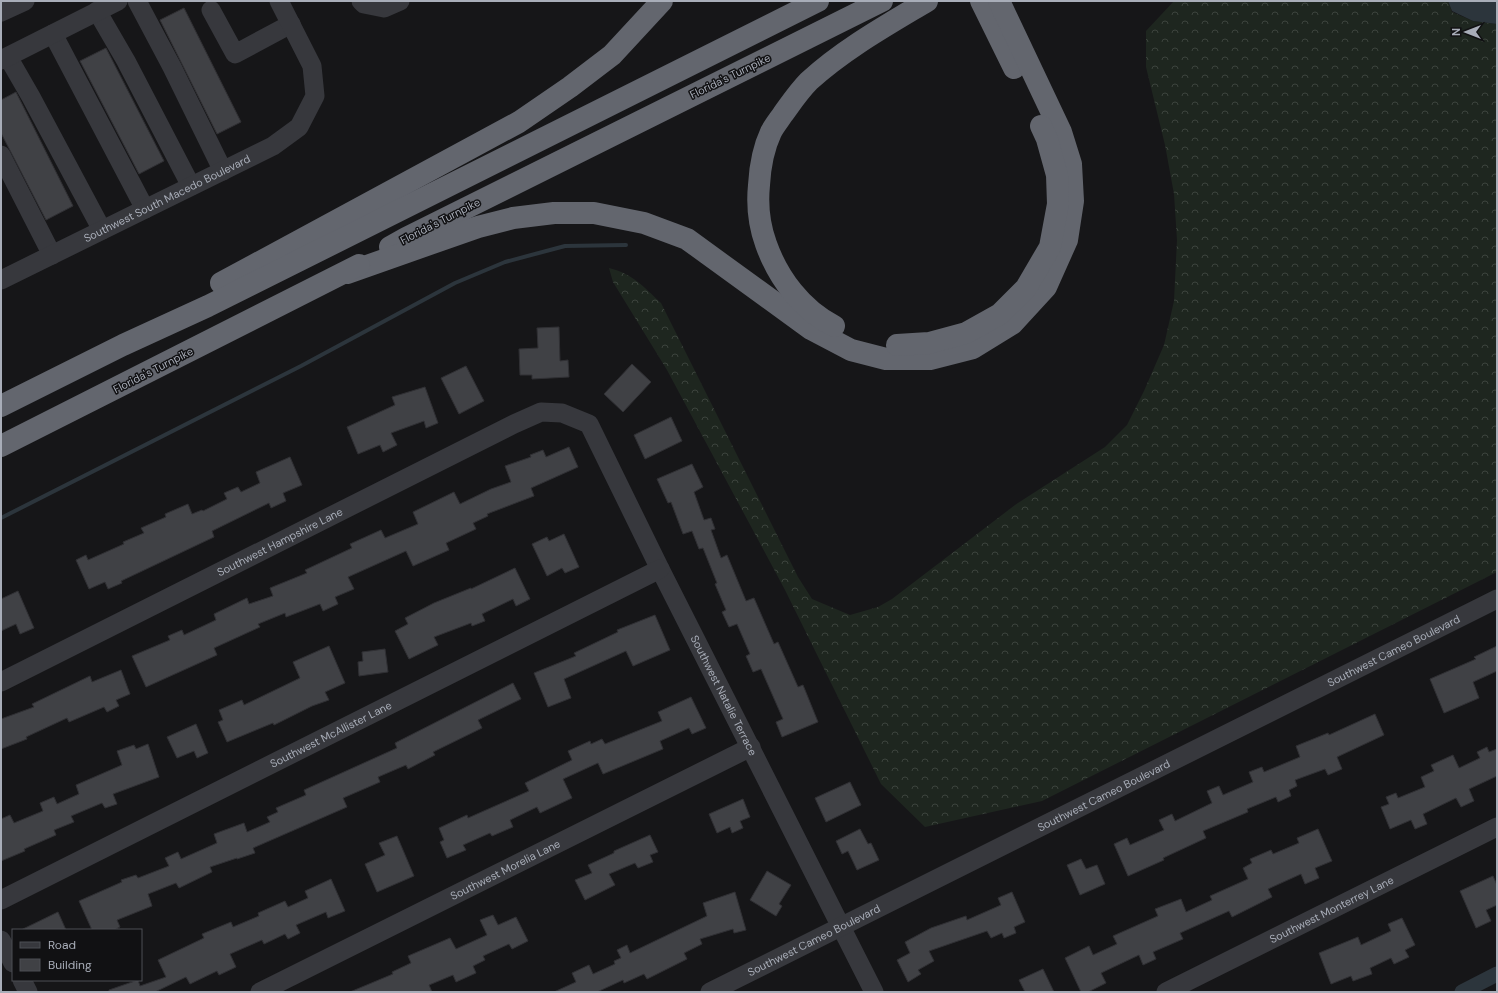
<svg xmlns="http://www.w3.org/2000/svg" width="1498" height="993" viewBox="0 0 1498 993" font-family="'DM Sans',sans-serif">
  <defs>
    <pattern id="forest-crowns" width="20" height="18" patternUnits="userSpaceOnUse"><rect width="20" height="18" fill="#1e261f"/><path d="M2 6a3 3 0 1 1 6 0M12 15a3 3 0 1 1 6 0" fill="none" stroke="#3c433d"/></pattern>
  </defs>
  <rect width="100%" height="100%" fill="#161618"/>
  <path fill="url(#forest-crowns)" d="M1174 1H1448L1452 12 1473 21 1497 24V572L1042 801 925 827 881 784 785 590 667 370 613 282 609 268C633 274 644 287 661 303L798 577 812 599 850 615 878 607 892 599 1015 505 1105 447 1127 425 1144 391 1164 345 1174 301 1177 240 1174 194 1165 145 1146 67V31Z"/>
  <path fill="#2c353c" d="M1448 1H1497V24L1473 21 1452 11Z"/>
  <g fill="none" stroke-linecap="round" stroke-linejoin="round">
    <path stroke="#2c353c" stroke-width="4" d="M1 518 301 366 455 283 505 262 565 246 626 245"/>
    <path stroke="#2c353c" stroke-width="15" d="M1462 992 1497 974"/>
  </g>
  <g fill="#404145" stroke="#303034">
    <path d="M184 8 241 122 217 134 160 20Z"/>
    <path d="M106 48 164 161 139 174 80 61Z"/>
    <path d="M16 92 73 206 46 220 1 133V100Z"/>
    <path d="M559 327 560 361 568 360 569 377 532 379V375H520L519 349 538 348 537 328Z"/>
    <path d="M632 364 651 382 623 412 604 394Z"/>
    <path d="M466 366 484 401 459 414 441 378Z"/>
    <path d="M425 387 438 423 426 428 424 421 391 433 397 445 383 452 380 445 358 454 347 427 395 405 392 397Z"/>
    <path d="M671 417 682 441 645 459 634 435Z"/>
    <path d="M569 447 578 467 531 488 534 496 487 514 488 516 473 523 476 529 446 543 449 550 413 566 406 551 348 577 354 589 335 597 338 604 323 611 320 604 286 617 285 613 258 624 260 627 214 648 217 655 146 687 132 656 170 640 168 636 182 630 184 635 216 620 214 614 247 598 249 604 273 596 270 588 307 573 305 570 352 548 350 544 381 530 385 538 418 524 413 512 454 492 460 504 491 489 511 482 505 466 531 457 530 455 543 450 546 457Z"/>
    <path d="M290 457 302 485 283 493 286 501 271 508 269 503 212 531 214 537 121 581 122 583 108 589 105 582 89 589 76 560 86 555 88 560 124 544 123 542 144 533 141 528 166 517 165 514 188 504 192 514 202 510 203 511 227 499 224 493 238 487 241 492 260 483 256 472Z"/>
    <path d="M692 464 703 487 694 492 704 520 711 518 715 529 711 530 721 558 727 555 746 601 754 598 774 644 778 642 798 687 803 685 818 722 782 737 776 722 783 719 761 669 753 672 746 656 750 654 737 624 729 627 722 612 726 610 715 584 717 583 703 548 699 549 692 531 683 534 671 502 668 503 657 479Z"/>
    <path d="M564 534 579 567 565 573 562 568 547 576 532 544 547 537 549 541Z"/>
    <path d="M515 568 530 599 516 606 513 599 482 614 485 621 472 626 471 623 434 637 438 645 409 659 395 631 408 624 405 618 434 603 471 588V589Z"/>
    <path d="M18 591 34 628 20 634 16 624 1 631V599Z"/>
    <path d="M655 615 670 650 633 666 626 651 564 679 571 698 548 707 534 673 576 656 574 653 618 632 617 630Z"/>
    <path d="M329 646 345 683 325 692 329 700 312 706 274 725 273 723 227 742 218 722 223 720 219 710 242 700 244 705 300 678 293 662Z"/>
    <path d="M1497 646V671L1473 682 1479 698 1444 713 1430 679 1476 659 1474 657Z"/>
    <path d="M385 649 388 672 359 676 358 662 363 661 362 652Z"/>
    <path d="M121 670 130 694 116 700 119 706 107 712 104 707 69 722 67 718 26 737 27 739 1 749V719L34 707 32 704 90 676 92 682Z"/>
    <path d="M513 683 521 699 478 720 482 728 433 752 435 755 408 769 406 765 378 777 380 782 343 798 347 807 253 848 255 853 237 859V858L210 867 212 872 179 888 176 883 148 894 152 906 117 920 120 927 114 930H92L79 901 122 882 121 880 136 875 138 878 169 866 165 858 178 852 181 859 217 843 214 834 244 823 247 832 270 822 267 817 278 812 276 808 306 795 304 790 397 748 395 743Z"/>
    <path d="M691 697 706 728 692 734 689 728 660 741 663 749 603 774 598 763 563 779 572 798 540 813 537 807 510 820 513 827 492 836 490 833 463 845 466 850 447 858 440 842 444 840 439 828 467 815 468 818 529 791 525 783 572 760 568 751 590 741 591 744 602 739 605 744 662 721 658 712Z"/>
    <path d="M1375 714 1384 735 1337 757 1342 769 1328 775 1325 769 1295 780 1297 786 1289 790 1291 796 1278 802 1276 797 1247 809 1248 812 1203 831 1206 838 1163 858 1164 860 1128 876 1114 844 1127 838 1130 845 1164 830 1159 820 1172 814 1175 821 1212 803 1207 791 1219 786 1223 795 1253 782 1249 772 1262 767 1264 772 1300 757 1296 746 1328 733 1329 735Z"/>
    <path d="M196 724 208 753 197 758 194 751 177 758 167 737Z"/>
    <path d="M148 744 159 777 113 794 117 804 105 808 102 803 71 816 74 822 54 830 56 835 24 849 25 851 1 861V819L10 815 14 823 43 811 40 803 54 797 57 804 79 794 76 785 122 765 117 751 134 745 136 749Z"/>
    <path d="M1487 747 1489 752 1497 749V776L1469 789 1474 801 1461 807 1456 798 1423 814 1427 824 1415 829 1411 820 1390 829 1381 807 1389 804 1386 797 1396 793 1398 798 1425 787 1421 777 1434 771 1431 765 1453 755 1459 768 1480 758 1477 752Z"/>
    <path d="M850 782 861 805 826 822 815 798Z"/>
    <path d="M743 799 750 817 740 821 743 828 732 833 730 827 717 833 709 814Z"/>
    <path d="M860 829 868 844 871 843 879 860 857 870 848 851 842 854 836 841Z"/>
    <path d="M1318 829 1332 861 1315 868 1319 878 1305 884 1301 874 1268 889 1272 897 1232 917 1229 911 1180 933 1183 939 1153 952 1156 959 1143 965 1139 955 1101 973 1106 983 1088 992H1081L1065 958 1089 946 1093 955 1117 944 1113 936 1158 916 1155 909 1181 899 1186 912 1212 900 1210 896 1248 879 1243 868 1252 863 1250 859 1271 850 1273 854 1299 843 1297 838Z"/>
    <path d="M650 835 658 852 650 855 653 862 638 868 635 863 609 874 615 885 585 900 575 880 592 873 588 865 614 853V851Z"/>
    <path d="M397 836 414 876 377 892 365 864 385 855 379 843Z"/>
    <path d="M1081 859 1086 869 1097 865 1105 884 1080 895 1067 865Z"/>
    <path d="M767 871 791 885 779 904 782 906 776 916 750 900Z"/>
    <path d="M1493 876 1497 885V905L1486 910 1491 921 1476 928 1460 891Z"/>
    <path d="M331 879 345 911 328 918 326 912 296 925 300 933 288 939 285 934 264 944 262 940 230 954 236 967 219 975 217 971 190 984 186 977 155 992H109V990L138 980 140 986 166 977 158 960 204 938 202 934 231 922 233 927 259 916 258 913 285 901 288 907 308 898 305 891Z"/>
    <path d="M735 892 746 930 734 933 733 929 700 939 702 944 684 953 687 959 647 979 644 974 624 983 623 980 597 992H554L576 982 572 973 589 965 593 974 615 964 614 961 621 958 617 950 627 945 630 953 707 916 703 903Z"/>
    <path d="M1012 892 1025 922 1014 927 1016 933 1004 938 1002 933 991 938 987 931 929 951 934 961 918 970 921 974 908 982 897 960 910 953 905 942 931 928 966 916 967 920 1001 905 998 898Z"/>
    <path d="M58 912 66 930H21Z"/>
    <path d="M493 915 498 925 516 917 528 941 512 949 509 944 483 956 485 960 473 966 476 973 456 982 453 975 429 985 432 992H350L393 974 392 972 411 963 408 956 450 938 456 949 487 935 480 920Z"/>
    <path d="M1402 918 1415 945 1405 950 1409 957 1394 964 1391 958 1370 968 1372 974 1353 981 1351 976 1331 984 1319 953 1358 937 1361 945 1391 931 1388 924Z"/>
    <path d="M1043 969 1054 992H1025L1019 980Z"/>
  </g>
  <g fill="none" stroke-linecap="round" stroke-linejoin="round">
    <g stroke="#37383d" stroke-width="19">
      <path d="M137 1 172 67 223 171"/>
      <path d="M361 1 364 4 384 8 400 1"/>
      <path d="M211 10 235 54 291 24"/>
      <path d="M97 11 126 61 191 186"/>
      <path d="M1 12 25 1"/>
      <path d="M53 34 145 209"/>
      <path d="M8 57 31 97 102 230"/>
      <path d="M1 60 118 1"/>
      <path d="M1 155 52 255"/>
      <path id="s1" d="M1 280 273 146 299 127 315 96 312 66 279 1"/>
      <path id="s2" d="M1 682 514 424 541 412 562 413 589 424 660 569 874 992"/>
      <path id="s3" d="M1 900 660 569"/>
      <path d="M1 940 13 963"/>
      <path d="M22 980 28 992"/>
      <path id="s4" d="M260 992 751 747"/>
      <path id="s5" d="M710 992 1497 599"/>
      <path id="s6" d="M1166 992 1497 827"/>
    </g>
    <g stroke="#63666e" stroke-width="22">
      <path d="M981 1 1014 68"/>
      <path d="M390 247 406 238 882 1"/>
      <path d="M347 273 478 227 513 218 554 213H594L644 223 687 239 811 329 851 350 886 359H930L973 348 1012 324 1046 287 1067 240 1073 201 1071 164 1061 132 999 1"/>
      <path d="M221 283 519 122 570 87 612 55 662 1"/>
      <path d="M834 326C802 310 778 278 766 244 759 225 757 205 759 185 760 167 763 149 771 132 774 126 779 120 783 114 791 103 799 91 809 81 844 49 887 25 927 1"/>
      <path d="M897 345 929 343 966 333 1000 314 1026 288 1050 247 1058 204 1057 175 1047 139 1041 126"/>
      <path d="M1 406 123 345 208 306 818 1"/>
      <path d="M1 446 359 265"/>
    </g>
  </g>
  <g text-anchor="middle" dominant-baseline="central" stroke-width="3" stroke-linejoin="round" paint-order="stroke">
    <g font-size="11" fill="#a8adb8" stroke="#111113">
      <text transform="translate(730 76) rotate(-26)">Florida's Turnpike</text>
      <text stroke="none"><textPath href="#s1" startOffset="185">Southwest South Macedo Boulevard</textPath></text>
      <text transform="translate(440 221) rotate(-27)">Florida's Turnpike</text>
      <text transform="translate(153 370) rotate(-27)">Florida's Turnpike</text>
      <text stroke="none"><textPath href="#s2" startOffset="312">Southwest Hampshire Lane</textPath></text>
      <text stroke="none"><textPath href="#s5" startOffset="764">Southwest Cameo Boulevard</textPath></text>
      <text stroke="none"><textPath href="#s2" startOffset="957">Southwest Natalie Terrace</textPath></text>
      <text stroke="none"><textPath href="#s3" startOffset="369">Southwest McAllister Lane</textPath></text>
      <text stroke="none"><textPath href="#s5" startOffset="440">Southwest Cameo Boulevard</textPath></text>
      <text stroke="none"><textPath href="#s4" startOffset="274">Southwest Morelia Lane</textPath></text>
      <text stroke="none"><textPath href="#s6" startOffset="185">Southwest Monterrey Lane</textPath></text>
      <text stroke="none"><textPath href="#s5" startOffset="116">Southwest Cameo Boulevard</textPath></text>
    </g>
  </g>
  <rect width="1498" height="993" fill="none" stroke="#a8adb8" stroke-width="4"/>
  <rect x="12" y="929" width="130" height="52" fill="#111113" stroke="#4d4f55"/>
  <rect x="20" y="942" width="20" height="6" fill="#37383d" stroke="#4d4f55"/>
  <text x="48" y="949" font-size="12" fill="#a8adb8">Road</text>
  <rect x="20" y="959" width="20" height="12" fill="#404145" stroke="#4d4f55"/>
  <text x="48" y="969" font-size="12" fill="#a8adb8">Building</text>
  <g transform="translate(1466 32) rotate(270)" stroke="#111113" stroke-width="3" paint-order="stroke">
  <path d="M0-3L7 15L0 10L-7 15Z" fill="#a8adb8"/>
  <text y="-6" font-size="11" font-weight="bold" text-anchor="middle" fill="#a8adb8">N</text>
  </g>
</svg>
